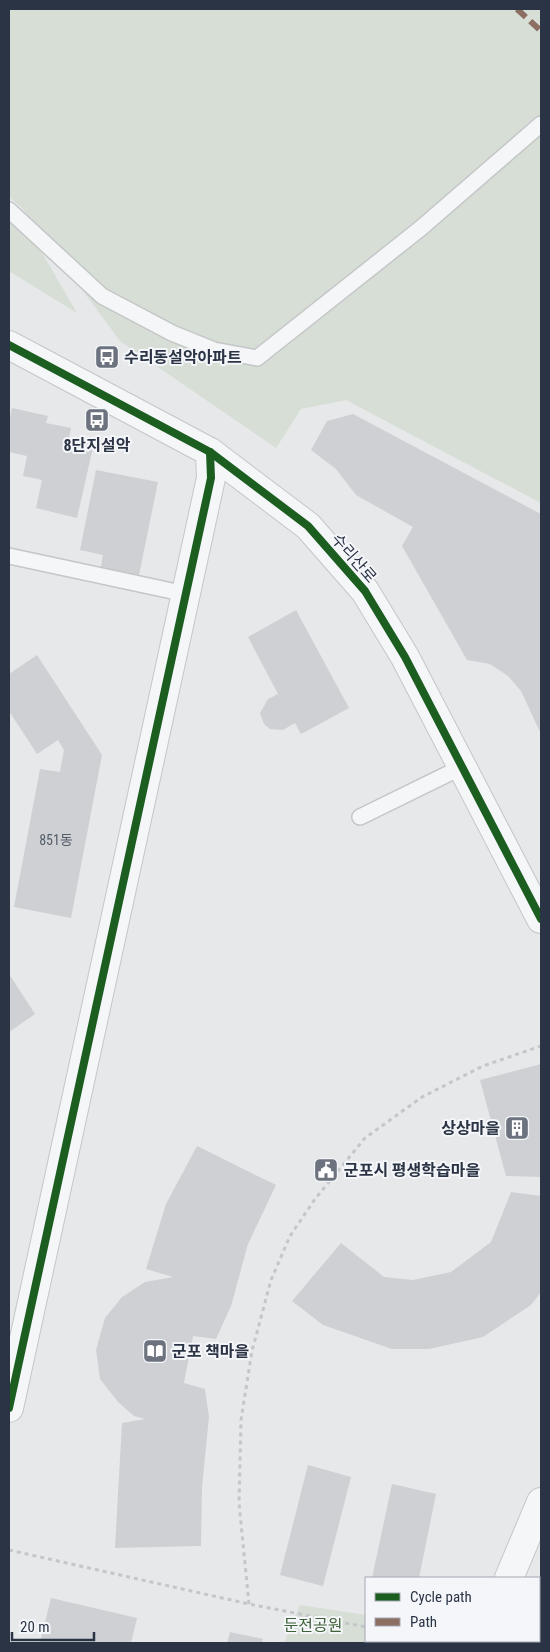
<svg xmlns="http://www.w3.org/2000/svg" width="550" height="1652" viewBox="0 0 550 1652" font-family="'Roboto Condensed','Noto Sans KR',sans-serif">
  <rect width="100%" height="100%" fill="#e6e8ea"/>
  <g fill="#d6ded6">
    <path d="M9 9H541V503L346 400 301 409 276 448 120 341 22 208 9 197Z"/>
    <path d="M9 217 38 246 77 313 9 271Z"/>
    <path d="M300 1605 366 1615V1641H419L418 1643H284Z"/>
  </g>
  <g fill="#ced0d3">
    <path d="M12 408 48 416 46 423 71 428 69 438 94 443 77 518 36 508 42 480 23 476 27 456 9 452V421Z"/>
    <path d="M353 414 541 514V734L521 691 508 676 490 664 467 660 402 546 413 527 356 495 336 469 311 450 327 421Z"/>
    <path d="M96 470 158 482 138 580 100 572 103 555 80 550Z"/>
    <path d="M296 610 349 708 301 734 295 723 283 730 270 729 264 724 260 713 268 699 278 694 248 637Z"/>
    <path d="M37 655 102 755 71 918 14 907 40 769 60 772 64 750 58 740 37 754 9 711V674Z"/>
    <path d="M9 974 35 1014 9 1032Z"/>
    <path d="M541 1064V1177L506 1176 480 1080Z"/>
    <path d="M197 1146 276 1185 248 1244 231 1306 216 1339 193 1336 184 1383 205 1389 209 1417 202 1487 201 1546 115 1548 122 1423 145 1419 134 1416 118 1402 100 1379 96 1350 105 1318 122 1297 145 1282 173 1277 146 1269 166 1204Z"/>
    <path d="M511 1192 541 1196V1292L531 1305 483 1337 429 1349H392L323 1325 292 1301 341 1243 384 1277 413 1280 451 1272 491 1242Z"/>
    <path d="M308 1465 351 1477 323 1586 280 1575Z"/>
    <path d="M392 1484 436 1494 419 1578H372Z"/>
    <path d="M51 1598 137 1618 131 1643H40Z"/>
    <path d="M230 1632 263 1639 262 1643H227Z"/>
  </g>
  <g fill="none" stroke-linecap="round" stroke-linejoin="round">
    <defs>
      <g id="service">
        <path d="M9 210 102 296 172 333 214 350 257 358 421 228 541 124"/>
        <path d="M9 556 186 594"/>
        <path d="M360 817 462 767"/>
      </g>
      <g id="minor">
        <path d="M9 1408 211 478 210 452"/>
        <path d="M509 1578 541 1502"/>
        <path d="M482 1643 483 1641"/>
      </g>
      <path id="tertiary" d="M9 345 210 452 308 526 365 591 405 657 541 919"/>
    </defs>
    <use href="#service" stroke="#c4c6c8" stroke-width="18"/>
    <use href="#minor" stroke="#c4c6c8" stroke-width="30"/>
    <use href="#tertiary" stroke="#c4c6c8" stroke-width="30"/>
    <g stroke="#c5c6ca" stroke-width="3" stroke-dasharray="4 4" stroke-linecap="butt">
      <path d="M9 1550 249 1604 366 1627"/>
      <path d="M249 1604 239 1503 241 1420 252 1351 271 1280 290 1236 315 1199 365 1138 422 1097 483 1066 541 1046"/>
      <path d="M438 1641 450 1643"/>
    </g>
    <use href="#service" stroke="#f5f6f7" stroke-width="15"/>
    <use href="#minor" stroke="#f5f6f7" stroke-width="28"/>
    <use href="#tertiary" stroke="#f5f6f7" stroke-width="28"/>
    <path stroke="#8d6e63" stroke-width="6" stroke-dasharray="12 6" stroke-linecap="butt" d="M517 9 541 31"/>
    <defs>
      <g id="cycleway">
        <path d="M9 345 210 452 308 526 365 591 405 657 541 919"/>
        <path d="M9 1408 211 478 210 452"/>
      </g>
    </defs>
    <use href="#cycleway" stroke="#f4f6f9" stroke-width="11"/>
    <use href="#cycleway" stroke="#1b5e20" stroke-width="8"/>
  </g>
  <defs>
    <symbol id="bus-square" viewBox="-11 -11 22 22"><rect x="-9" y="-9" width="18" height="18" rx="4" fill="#6c737f" stroke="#f4f6f9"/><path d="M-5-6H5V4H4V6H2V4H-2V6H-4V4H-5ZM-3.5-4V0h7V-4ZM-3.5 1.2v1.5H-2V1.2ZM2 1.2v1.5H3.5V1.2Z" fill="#fff"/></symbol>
    <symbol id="building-square" viewBox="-11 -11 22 22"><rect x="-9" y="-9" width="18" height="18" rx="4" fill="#6c737f" stroke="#f4f6f9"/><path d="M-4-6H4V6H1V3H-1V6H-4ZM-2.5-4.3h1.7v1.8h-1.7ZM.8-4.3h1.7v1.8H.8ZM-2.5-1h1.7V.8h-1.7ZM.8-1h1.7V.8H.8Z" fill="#fff"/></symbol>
    <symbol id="civic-square" viewBox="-11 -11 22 22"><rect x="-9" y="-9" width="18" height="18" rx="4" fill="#6c737f" stroke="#f4f6f9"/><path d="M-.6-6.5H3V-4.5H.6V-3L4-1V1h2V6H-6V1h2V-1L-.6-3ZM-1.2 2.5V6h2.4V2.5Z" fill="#fff"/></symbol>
    <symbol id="library-square" viewBox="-11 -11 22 22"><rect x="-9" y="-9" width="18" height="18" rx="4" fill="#6c737f" stroke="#f4f6f9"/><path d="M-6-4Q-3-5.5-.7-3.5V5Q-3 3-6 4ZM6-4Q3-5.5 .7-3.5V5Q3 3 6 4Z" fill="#fff"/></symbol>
  </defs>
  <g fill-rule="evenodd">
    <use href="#bus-square" x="93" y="343" width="28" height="28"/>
    <use href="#bus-square" x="83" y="406" width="28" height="28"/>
    <use href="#building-square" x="503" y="1114" width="28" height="28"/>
    <use href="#civic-square" x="312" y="1156" width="28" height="28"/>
    <use href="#library-square" x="141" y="1337" width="28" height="28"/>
  </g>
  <g text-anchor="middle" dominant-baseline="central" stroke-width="4" stroke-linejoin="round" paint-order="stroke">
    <g font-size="14" fill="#545c69">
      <text x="56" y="840">851동</text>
    </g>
    <g font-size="16" font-weight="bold" fill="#2b3445" stroke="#f4f6f9" text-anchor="start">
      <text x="124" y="357">수리동설악아파트</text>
      <text x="97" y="445" text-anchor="middle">8단지설악</text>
      <text x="500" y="1128" text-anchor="end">상상마을</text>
      <text x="344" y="1170">군포시 평생학습마을</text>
      <text x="172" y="1351">군포 책마을</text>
    </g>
    <g font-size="16" fill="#2b3445" stroke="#f4f6f9">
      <text transform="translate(354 558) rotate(49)">수리산로</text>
    </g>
    <g font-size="16" fill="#3f6138" stroke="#f4f6f9">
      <text x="313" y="1625">둔전공원</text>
    </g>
  </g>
  <rect width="550" height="1652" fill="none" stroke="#2b3445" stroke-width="20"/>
  <rect x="365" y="1577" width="175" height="65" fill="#f4f6f9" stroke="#a4a8b1"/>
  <rect x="375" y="1593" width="25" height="8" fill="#1b5e20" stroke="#a4a8b1"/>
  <text x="410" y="1602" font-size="15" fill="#2b3445">Cycle path</text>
  <rect x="375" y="1618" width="25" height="8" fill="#8d6e63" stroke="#a4a8b1"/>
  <text x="410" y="1627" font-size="15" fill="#2b3445">Path</text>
  <path d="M12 1632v8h82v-8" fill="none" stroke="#2b3445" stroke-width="2.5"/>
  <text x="20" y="1632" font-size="15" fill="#2b3445" stroke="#f4f6f9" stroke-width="4" paint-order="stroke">20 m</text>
</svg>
